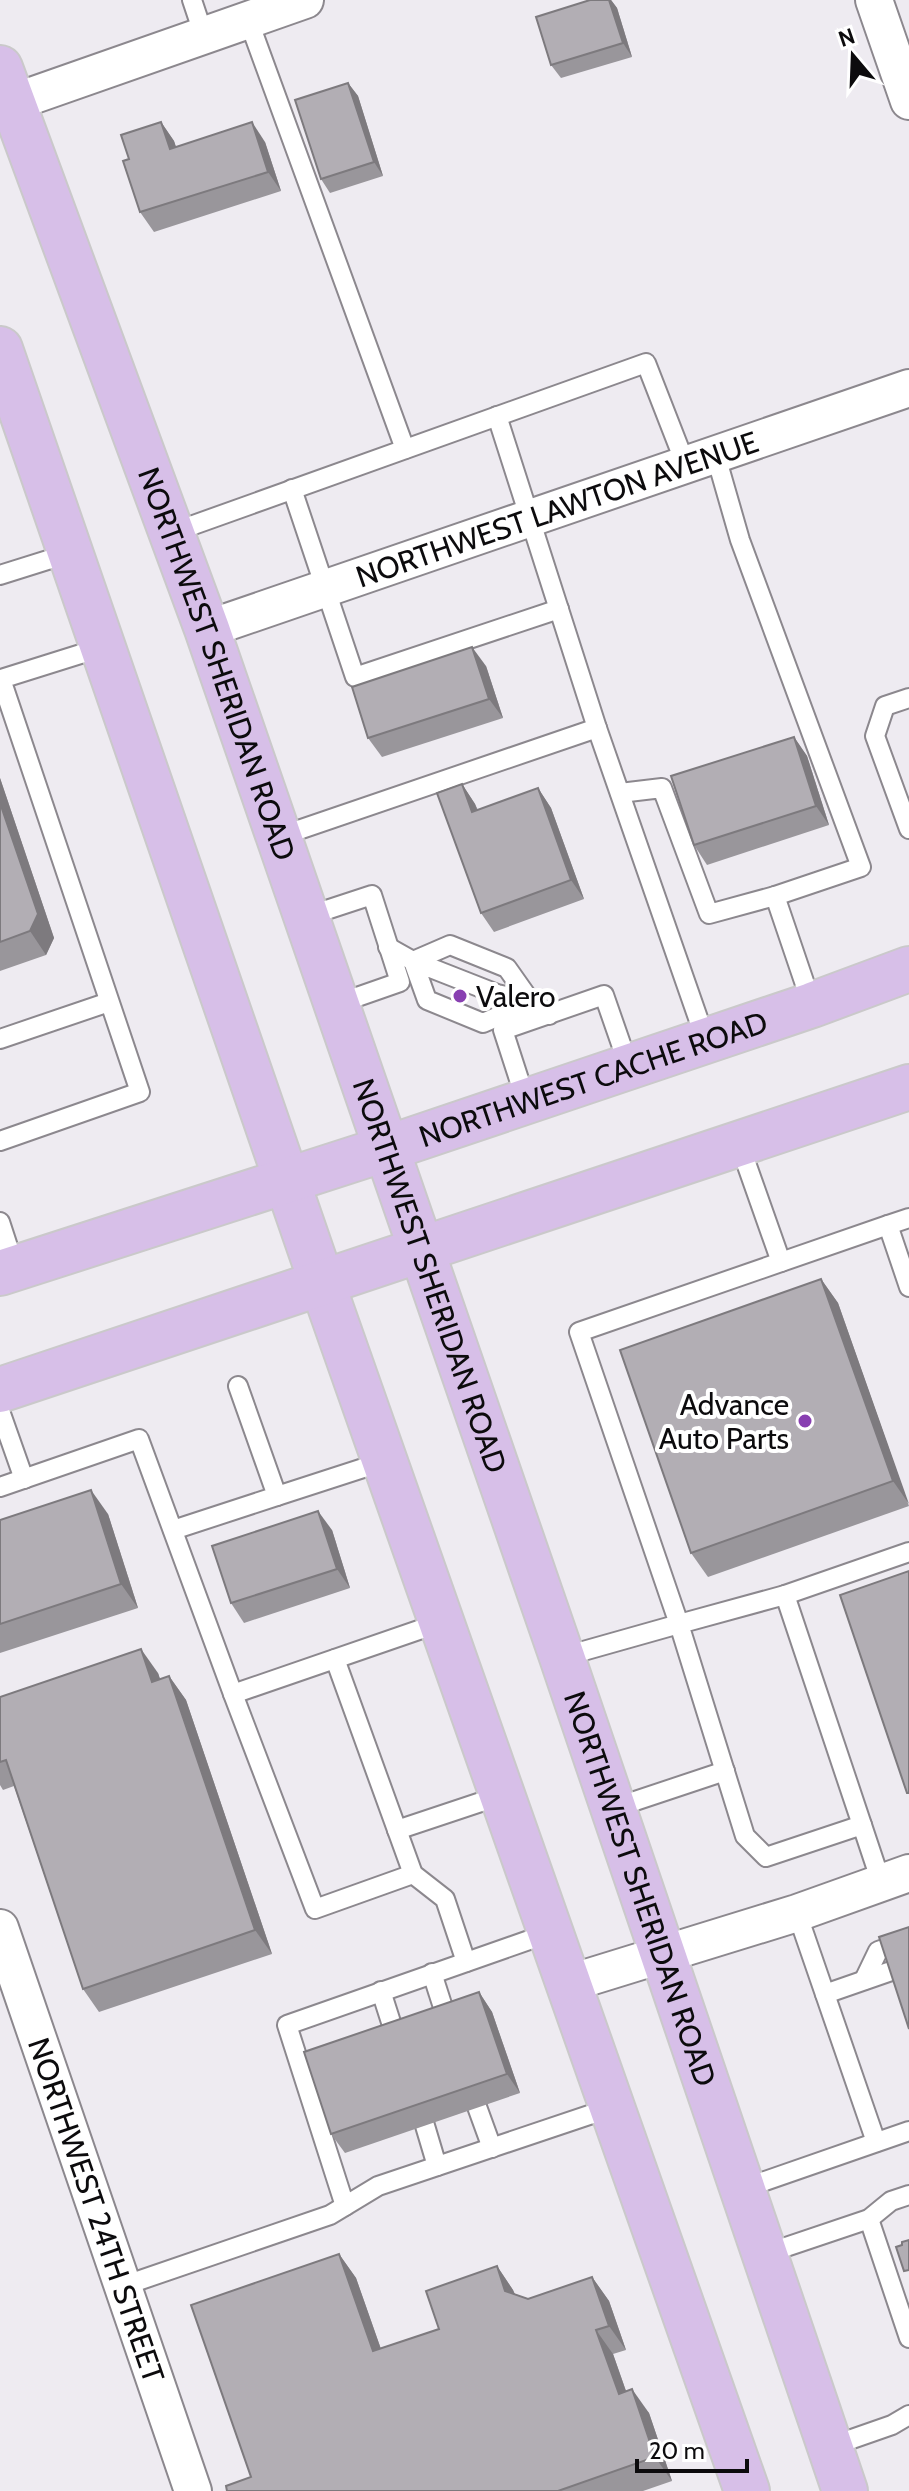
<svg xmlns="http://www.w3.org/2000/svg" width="909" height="2491" viewBox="0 0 909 2491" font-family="Cabin,sans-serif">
  <rect width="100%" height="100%" fill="#eeebf1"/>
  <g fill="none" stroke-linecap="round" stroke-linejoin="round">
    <defs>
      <g id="service">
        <path d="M192 0 204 36"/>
        <path d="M248 19 405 449"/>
        <path d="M715 453 740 540 861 867 775 896 812 1005"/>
        <path d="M292 489 355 677 559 609"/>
        <path d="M171 533 646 363 685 463"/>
        <path d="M0 575 70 553"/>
        <path d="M909 698 885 706 875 736 909 829"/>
        <path d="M597 728 706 1041"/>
        <path d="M620 793 662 788 709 914 775 896"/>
        <path d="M278 837 597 728 497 416"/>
        <path d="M305 917 372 895 400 982 337 1004"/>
        <path d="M388 947 413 961 427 1000 483 1023 531 1002 507 968 450 945 413 961 497 994 531 1002 549 1015"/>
        <path d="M0 1039 109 1002"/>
        <path d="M526 1101 503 1030 604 995 629 1067"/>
        <path d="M0 1141 140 1092 1 679 103 647"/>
        <path d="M739 1143 781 1262"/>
        <path d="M0 1222 15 1268"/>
        <path d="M888 1225 909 1218"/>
        <path d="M0 1411 24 1479"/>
        <path d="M0 1487 139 1439 233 1694 442 1622"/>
        <path d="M277 1496 385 1461"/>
        <path d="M173 1530 277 1496 238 1386"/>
        <path d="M785 1595 862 1825"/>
        <path d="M562 1657 679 1624 579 1332 888 1225 909 1287"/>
        <path d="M335 1659 413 1874 445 1899 466 1962"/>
        <path d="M233 1694 315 1909 413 1874"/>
        <path d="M614 1808 725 1771"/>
        <path d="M397 1830 502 1795"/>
        <path d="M881 1882 862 1825 766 1857 745 1836 679 1624 785 1595 909 1552"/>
        <path d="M797 1913 876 2142"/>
        <path d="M432 1973 448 2023"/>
        <path d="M864 1980 878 1951 909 1940"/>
        <path d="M381 1991 397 2041"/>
        <path d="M825 1994 897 1969"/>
        <path d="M476 2104 492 2148"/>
        <path d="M423 2119 437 2166"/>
        <path d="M742 2189 909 2131"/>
        <path d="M345 2206 287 2025 552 1932"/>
        <path d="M869 2219 909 2338"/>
        <path d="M765 2254 869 2219 891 2201 909 2195"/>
        <path d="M123 2286 330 2215 378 2186 613 2107"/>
        <path d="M829 2447 892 2425 909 2415"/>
      </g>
      <g id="minor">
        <path d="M874 0 909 101"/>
        <path d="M0 107 305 0"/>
        <path id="s1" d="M207 629 909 388"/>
        <path id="s2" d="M0 1928 193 2491"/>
        <path d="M570 1983 797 1913 909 1873"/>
      </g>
      <g id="primary">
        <path id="s3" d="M0 68 207 629 562 1657 845 2491"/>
        <path d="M0 349 322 1283 747 2491"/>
        <path id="s4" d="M0 1273 385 1149 812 1005 909 969"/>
        <path d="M0 1390 909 1087"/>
      </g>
    </defs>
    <use href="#service" stroke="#8c888e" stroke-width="22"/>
    <use href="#minor" stroke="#8c888e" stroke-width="40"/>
    <use href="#primary" stroke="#cac9ca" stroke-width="48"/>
    <use href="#service" stroke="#fff" stroke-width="18"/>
    <use href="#minor" stroke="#fff" stroke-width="36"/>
    <use href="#primary" stroke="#d7bfe8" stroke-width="44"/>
  </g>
  <g fill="#99969b">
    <path d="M590 0H611L617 8 632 57 561 78 551 65Z"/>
    <path d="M348 83 358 96 383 176 330 193 321 179Z"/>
    <path d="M161 122 174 141 176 147 265 142 281 191 154 232 140 212 129 159Z"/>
    <path d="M486 666 503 718 382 757 368 738Z"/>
    <path d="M794 737 807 756 829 825 707 865 694 845Z"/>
    <path d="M0 778 54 938 46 955 0 971Z"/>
    <path d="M462 784 475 804 478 810 538 788 551 808 584 899 494 932 481 913Z"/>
    <path d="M821 1279 838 1303 909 1506 708 1577 691 1553Z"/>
    <path d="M108 1514 138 1608 0 1653V1520Z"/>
    <path d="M332 1530 350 1588 244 1623 231 1603Z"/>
    <path d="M158 1673 160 1679 169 1676 186 1700 272 1954 99 2012 83 1989 14 1786 3 1790 0 1785V1697Z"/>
    <path d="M479 1992 492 2012 520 2093 345 2153 331 2134Z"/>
    <path d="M339 2254 356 2278 381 2349 439 2329 497 2266 513 2290 515 2294 528 2299 592 2277 609 2301 626 2350 613 2354 626 2391 649 2413 672 2481 643 2491H227L251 2477Z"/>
  </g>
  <g fill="#7d7a7e">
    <path d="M609 0H611L617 8 632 57 623 43Z"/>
    <path d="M348 83 358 96 383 176 374 162Z"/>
    <path d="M161 122 174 141 183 168 170 149Z"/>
    <path d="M252 122 265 142 281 191 268 172Z"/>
    <path d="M472 647 486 666 503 718 489 699Z"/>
    <path d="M794 737 807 756 829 825 816 806Z"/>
    <path d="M0 778 54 938 46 955 30 931 0 803Z"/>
    <path d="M462 784 475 804 485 832 472 812Z"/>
    <path d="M538 788 551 808 584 899 571 880Z"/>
    <path d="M821 1279 838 1303 909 1504 893 1481Z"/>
    <path d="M91 1490 108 1514 138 1608 121 1584Z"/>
    <path d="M318 1511 332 1530 350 1588 337 1569Z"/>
    <path d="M141 1649 158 1673 169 1706 152 1682Z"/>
    <path d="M169 1676 186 1700 272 1954 255 1930Z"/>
    <path d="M479 1992 492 2012 520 2093 507 2074Z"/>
    <path d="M339 2254 356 2278 390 2375 373 2351Z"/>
    <path d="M497 2266 513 2290 522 2315 505 2291Z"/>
    <path d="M592 2277 609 2301 626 2350 609 2326Z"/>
    <path d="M596 2330 613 2354 635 2417 619 2394Z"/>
    <path d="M632 2389 649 2413 672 2481 655 2457Z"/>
  </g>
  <g fill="#b2aeb4" stroke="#7d7a7e" stroke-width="2">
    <path d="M590 0H609L623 43 551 65 536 17Z"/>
    <path d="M348 83 374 162 321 179 295 100Z"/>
    <path d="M161 122 170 149 252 122 268 172 140 212 123 161 129 159 121 135Z"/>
    <path d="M472 647 489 699 368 738 352 687Z"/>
    <path d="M794 737 816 806 694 845 671 776Z"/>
    <path d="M462 784 472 812 538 788 571 880 481 913 437 793Z"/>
    <path d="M0 803 38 914 30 931 0 942Z"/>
    <path d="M821 1279 893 1481 691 1553 620 1350Z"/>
    <path d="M91 1490 121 1584 0 1624V1520Z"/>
    <path d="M318 1511 337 1569 231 1603 212 1546Z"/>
    <path d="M909 1571V1793H907L840 1595Z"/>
    <path d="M141 1649 152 1682 169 1676 255 1930 83 1989 6 1760 0 1762V1697Z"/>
    <path d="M909 1927V2029L879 1937Z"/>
    <path d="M479 1992 507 2074 331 2134 304 2052Z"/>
    <path d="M909 2240V2270L904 2271 896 2247 902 2245V2242Z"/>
    <path d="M339 2254 373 2351 439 2329 426 2291 497 2266 505 2291 528 2299 592 2277 609 2326 596 2330 619 2394 632 2389 655 2457 558 2491H227L226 2486 251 2477 191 2305Z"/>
  </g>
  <g fill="#883fb1" stroke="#fff" stroke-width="3">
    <circle cx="460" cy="996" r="8"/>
    <circle cx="805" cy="1421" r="8"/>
  </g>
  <g text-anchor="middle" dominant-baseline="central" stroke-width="8" stroke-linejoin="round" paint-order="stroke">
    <g font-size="30" fill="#0c0b0d" stroke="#fff">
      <text stroke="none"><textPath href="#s1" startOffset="370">NORTHWEST LAWTON AVENUE</textPath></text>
      <text stroke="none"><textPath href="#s3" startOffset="634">NORTHWEST SHERIDAN ROAD</textPath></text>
      <text stroke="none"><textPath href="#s4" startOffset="624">NORTHWEST CACHE ROAD</textPath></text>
      <text stroke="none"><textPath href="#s3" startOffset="1282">NORTHWEST SHERIDAN ROAD</textPath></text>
      <text stroke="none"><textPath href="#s3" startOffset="1930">NORTHWEST SHERIDAN ROAD</textPath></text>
      <text stroke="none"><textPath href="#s2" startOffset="298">NORTHWEST 24TH STREET</textPath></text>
    </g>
    <g font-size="30" fill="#0c0b0d" stroke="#fff" text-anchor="start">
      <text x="476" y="996">Valero</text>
      <text x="789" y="1404" text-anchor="end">Advance<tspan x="789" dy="34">Auto Parts</tspan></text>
    </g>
  </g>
  <g transform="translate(853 56) rotate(341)" stroke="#ffffff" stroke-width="6" paint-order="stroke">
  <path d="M0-6L14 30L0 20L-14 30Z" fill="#0c0b0d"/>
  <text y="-12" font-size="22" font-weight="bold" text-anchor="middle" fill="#0c0b0d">N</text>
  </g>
  <path d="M637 2459v12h110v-12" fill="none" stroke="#0c0b0d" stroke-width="4"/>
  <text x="649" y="2459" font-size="24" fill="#0c0b0d" stroke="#ffffff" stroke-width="6" paint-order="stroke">20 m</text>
</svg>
